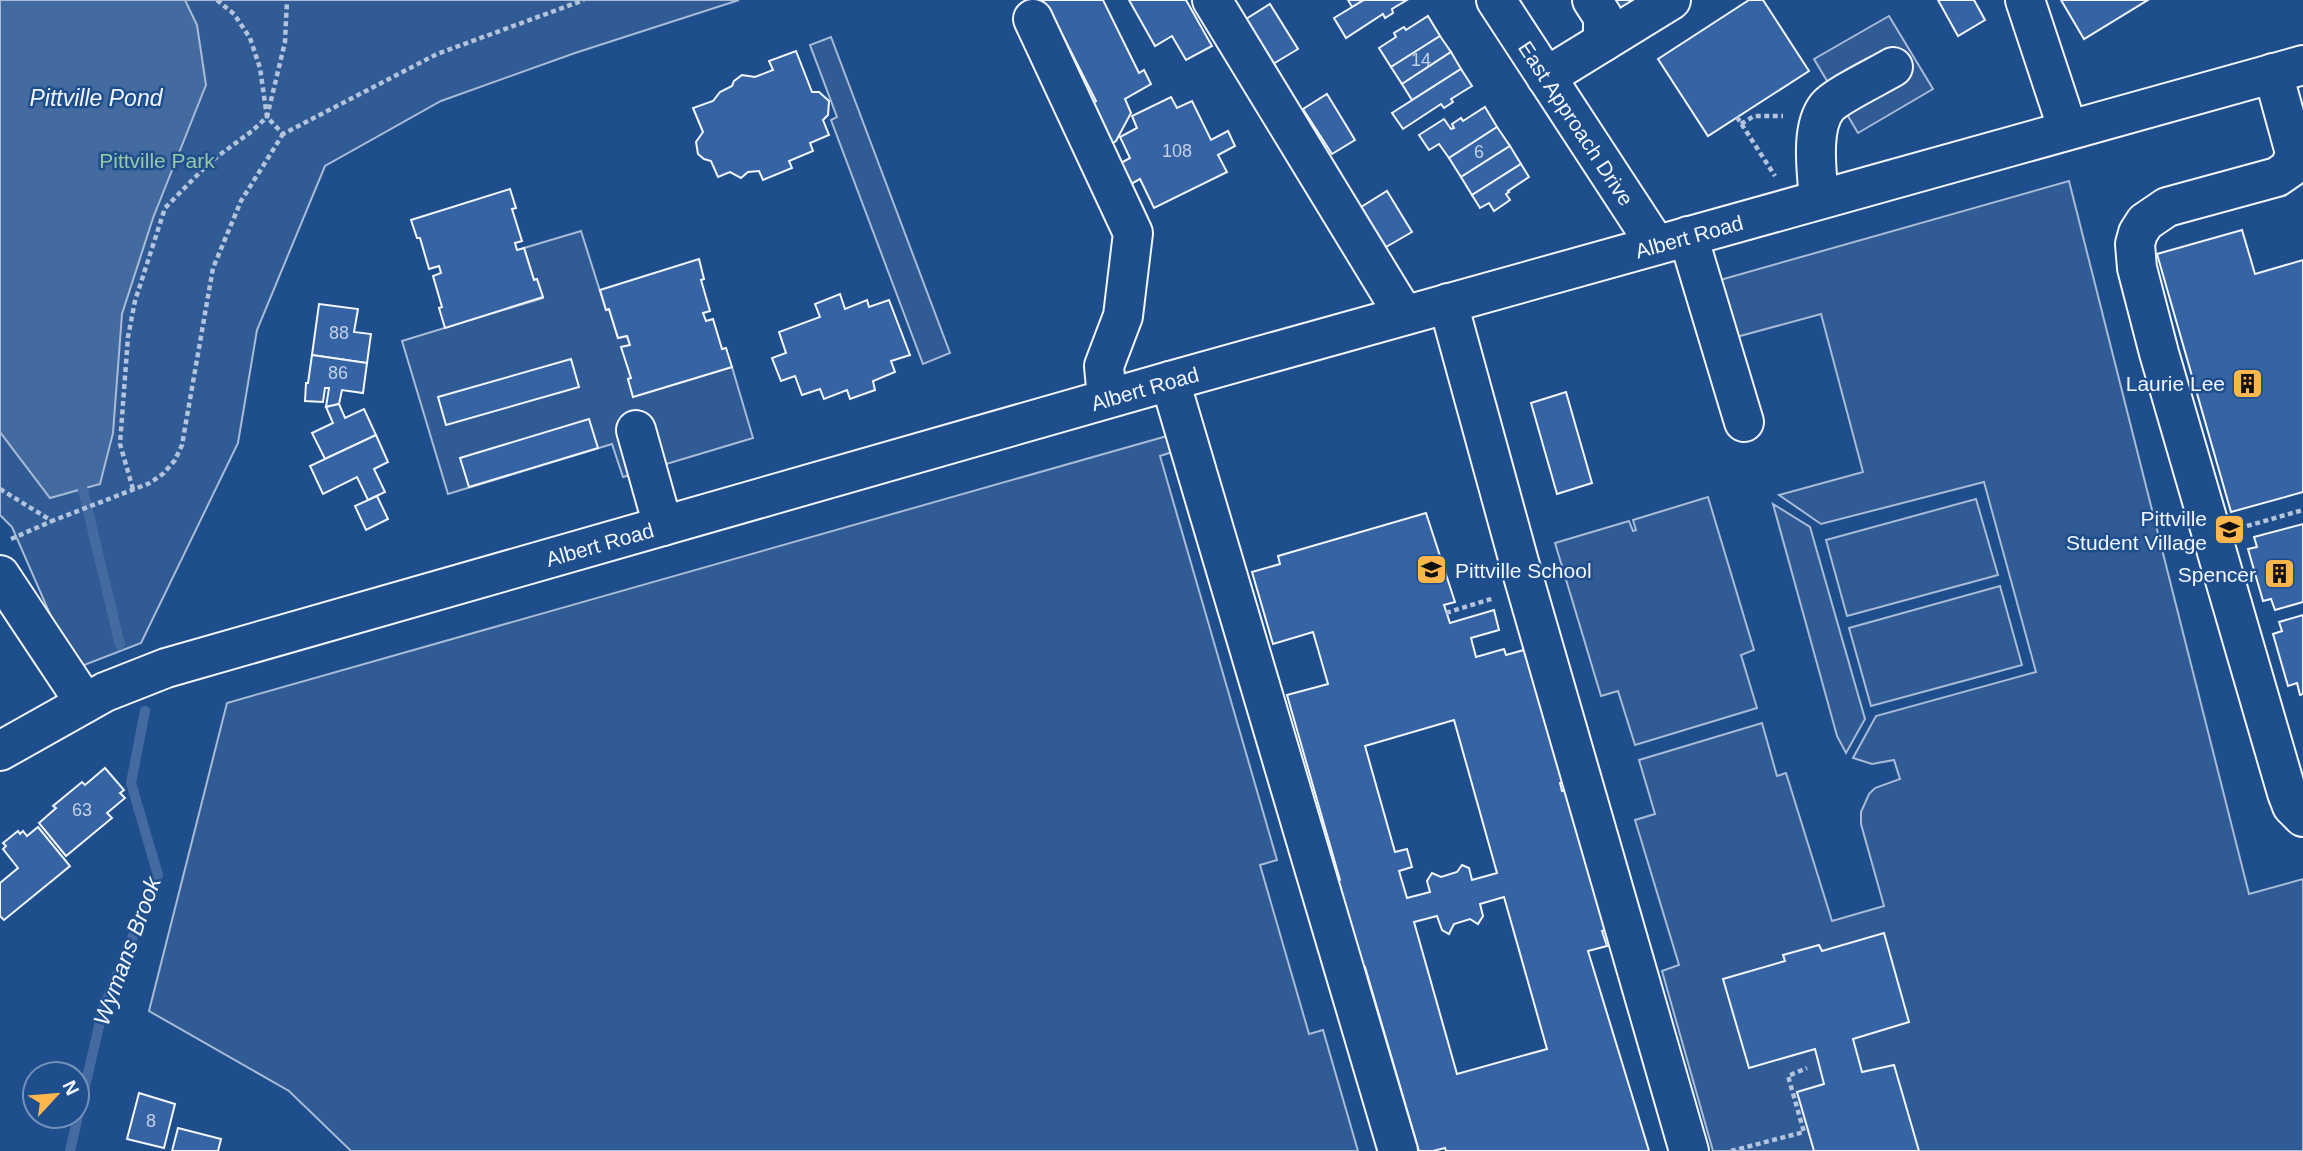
<svg xmlns="http://www.w3.org/2000/svg" width="2303" height="1151" viewBox="0 0 2303 1151" font-family="Helvetica,sans-serif">
  <rect width="100%" height="100%" fill="#1f4e8c"/>
  <g fill="#305b95" stroke="#a8bbd7" stroke-width="2">
    <path d="M0 0H739L575 53 441 101 325 166 257 330 238 443 141 643 74 669 12 527 0 515Z"/>
    <path d="M1889 16 1933 89 1858 133 1814 59Z"/>
    <path d="M831 37 950 353 923 364 831 120 837 117 810 45Z"/>
    <path d="M2069 181 2249 894 2303 879V1151H1713L1662 971 1679 965 1635 820 1655 814 1639 760 1762 723 1777 776 1786 773 1832 921 1884 906 1861 824V812L1869 794 1875 788 1900 779 1894 760 1872 764 1853 758 1876 716 2036 672 1984 482 1821 524 1779 495 1863 472 1821 314 1729 339 1713 282Z"/>
    <path d="M581 231 606 310 609 309 618 338 627 336 630 345 622 347 631 378 628 379 633 397 732 367 753 438 623 477 612 444 448 494 402 341 543 298 537 279 534 280 524 248Z"/>
    <path d="M1167 436 1172 452 1160 456 1277 860 1260 865 1309 1034 1323 1030 1358 1151H351L289 1091 149 1011 227 703Z"/>
    <path d="M1708 497 1754 650 1741 655 1757 708 1635 745 1618 691 1601 696 1555 543 1629 521 1633 531 1636 530 1633 520Z"/>
    <path d="M1976 499 1998 575 1847 616 1826 540Z"/>
    <path d="M1773 504 1810 527 1865 719 1846 753 1837 736Z"/>
    <path d="M2000 586 2022 665 1871 706 1849 628Z"/>
  </g>
  <path fill="#446ba0" stroke="#a8bbd7" stroke-width="2" d="M0 0H185L197 25 206 85 153 218 122 314 113 433 100 484 50 498 0 432Z"/>
  <g fill="none" stroke-linecap="round" stroke-linejoin="round">
    <g stroke="#446ba0" stroke-width="10">
      <path d="M83 490 120 645"/>
      <path d="M70 1151 103 1009 158 875 131 783 145 711"/>
    </g>
  </g>
  <g fill="#3563a3" stroke="#f2f6ff" stroke-width="2" fill-rule="evenodd">
    <path d="M1037 0H1103L1139 73 1144 70 1151 84 1125 99 1131 113 1116 141 1106 147 1086 106 1096 101 1058 26 1052 29Z"/>
    <path d="M1129 0H1186L1212 46 1186 60 1172 36 1155 46Z"/>
    <path d="M1348 0H1364L1352 7Z"/>
    <path d="M1364 0H1407L1392 9 1393 13 1385 18 1383 14 1346 38 1334 18Z"/>
    <path d="M1604 0H1647L1616 20Z"/>
    <path d="M1749 0H1763L1809 71 1708 136 1658 59Z"/>
    <path d="M1938 0H1974L1985 20 1958 36Z"/>
    <path d="M2061 0H2148L2084 39Z"/>
    <path d="M1270 4 1298 49 1273 64 1246 19Z"/>
    <path d="M1428 16 1440 36 1391 67 1379 48 1396 37 1394 33 1404 27 1406 30Z"/>
    <path d="M1440 36 1451 52 1402 84 1391 67Z"/>
    <path d="M796 51 812 92H819L829 101 828 115 823 120 829 135 810 143 813 151 789 161 792 168 763 180 759 171 748 172 741 178 730 172 718 177 711 161 704 159 698 154 696 142 703 132 693 108 713 101 720 92 732 86 734 81 742 75 755 77 773 70 769 61Z"/>
    <path d="M1451 52 1461 69 1412 100 1402 84Z"/>
    <path d="M1461 69 1472 86 1451 99 1453 102 1444 108 1441 104 1403 129 1392 113Z"/>
    <path d="M1327 94 1355 140 1332 154 1303 109Z"/>
    <path d="M1171 97 1177 108 1192 101 1211 140 1228 131 1235 146 1218 155 1227 172 1154 208 1140 179 1129 185 1119 164 1130 158 1120 137 1137 128 1132 116Z"/>
    <path d="M1485 107 1497 127 1449 158 1439 144 1429 150 1419 135 1444 119 1451 129 1454 128 1452 124 1461 118 1463 121Z"/>
    <path d="M1497 127 1510 146 1461 177 1449 158Z"/>
    <path d="M1510 146 1521 164 1472 195 1461 177Z"/>
    <path d="M1521 164 1529 177 1508 191 1509 192 1506 194 1510 200 1494 211 1489 203 1480 208 1472 195Z"/>
    <path d="M510 189 516 208 512 209 522 241 515 243 517 250 524 248 534 280 537 279 543 297 445 328 439 308 442 307 433 276 441 273 439 266 429 269 420 238H417L411 220Z"/>
    <path d="M1387 191 1412 232 1386 247 1361 207Z"/>
    <path d="M2242 230 2255 274 2303 260V492L2231 512 2157 254Z"/>
    <path d="M699 259 704 279 701 280 710 311 703 313 706 321 713 319 722 349 726 348 732 367 633 397 628 379 631 378 621 347 630 345 627 336 618 338 609 309 606 310 600 290Z"/>
    <path d="M840 294 845 309 867 300 869 307 889 300 910 355 891 361 895 372 873 381 875 390 850 399 847 390 824 399 820 389 802 395 795 376 781 381 772 358 786 353 779 332 820 317 815 304Z"/>
    <path d="M319 304 358 309 354 332 371 334 367 363 312 355Z"/>
    <path d="M312 355 367 363 363 393 342 390 339 404 326 407 329 388H325L323 402 305 401 306 383H308Z"/>
    <path d="M571 359 579 387 446 425 438 397Z"/>
    <path d="M1566 392 1592 483 1557 494 1531 403Z"/>
    <path d="M339 404 345 418 364 409 376 435 325 459 312 433 333 423 326 407Z"/>
    <path d="M589 419 598 448 469 487 460 458Z"/>
    <path d="M376 435 388 462 374 469 385 492 368 500 357 477 323 494 310 466Z"/>
    <path d="M377 496 388 519 366 530 355 506Z"/>
    <path d="M1426 513 1455 602 1444 605 1450 623 1494 610 1499 630 1471 638 1476 657 1504 649 1506 655 1531 648 1567 781 1560 783 1562 791 1577 787 1617 927 1602 931 1607 946 1588 951 1649 1151H1446L1445 1148 1433 1151H1419L1365 967 1357 970 1332 882 1340 880 1287 695 1328 684 1313 632 1273 644 1252 572 1280 564 1278 556ZM1454 720 1497 873 1472 880 1469 868 1462 865 1457 872 1441 877 1432 873 1427 881 1430 892 1407 898 1399 871 1412 867 1407 849 1395 852 1365 746ZM1504 897 1547 1049 1457 1074 1414 922 1437 916 1442 930 1449 934 1454 924 1470 919 1478 924 1483 916 1480 904Z"/>
    <path d="M2303 524V602L2275 610 2271 599 2263 601 2248 549 2257 547 2254 537Z"/>
    <path d="M2303 615V694L2300 695 2297 683 2288 686 2273 634 2282 631 2279 622Z"/>
    <path d="M105 768 124 790 120 793 125 798 107 813 112 818 66 856 39 823 56 808 53 806 82 782 85 785Z"/>
    <path d="M38 827 70 866 4 920 0 916V883L18 868 3 849 6 846 3 843 18 831 20 834 23 831 27 836Z"/>
    <path d="M1884 933 1909 1022 1853 1039 1862 1072 1894 1065 1919 1151H1814L1797 1092 1824 1084 1815 1049 1749 1068 1723 979 1785 961 1783 955 1819 945 1822 951Z"/>
    <path d="M139 1093 175 1104 164 1148 127 1139Z"/>
    <path d="M178 1128 221 1139 218 1151H172Z"/>
  </g>
  <g fill="none" stroke-linecap="round" stroke-linejoin="round">
    <defs>
      <g id="minor">
        <path d="M1212 0 1404 315"/>
        <path id="s1" d="M1496 0 1656 245"/>
        <path d="M1592 0 1603 17V42"/>
        <path d="M2025 0 2068 130"/>
        <path d="M1033 19 1133 233 1123 316 1104 366 1107 398"/>
        <path d="M2273 73 2295 153 2303 163"/>
        <path d="M1546 77 1671 0"/>
        <path d="M2295 153 2290 168 2277 177 2167 207 2145 222 2138 233 2135 244 2137 268 2159 353 2287 793 2292 806 2303 817"/>
        <path d="M1819 199C1817 174 1810 128 1827 107 1836 96 1878 76 1893 67"/>
        <path d="M1688 236 1744 422"/>
        <path d="M1448 303 1519 562 1689 1151"/>
        <path d="M1170 381 1398 1151"/>
        <path d="M636 430 663 526"/>
        <path d="M0 575 85 703"/>
        <path id="s2" d="M0 751 105 692 166 668 1170 381 2303 65"/>
      </g>
    </defs>
    <use href="#minor" stroke="#f2f6ff" stroke-width="42"/>
    <g stroke="#b3c4dc" stroke-width="4.5" stroke-dasharray="5 3.5" stroke-linecap="butt">
      <path d="M217 0 234 14 250 38 260 68 267 117 283 134 437 54 584 0"/>
      <path d="M1737 117 1775 176"/>
      <path d="M1741 124 1754 116H1783"/>
      <path d="M0 489 52 521 150 483 164 473 175 460 182 445 213 268 241 201 283 134"/>
      <path d="M133 489 120 444 128 337 135 301 165 208 210 162 252 131 267 117 285 42 287 0"/>
      <path d="M2247 526 2303 510"/>
      <path d="M11 539 52 521"/>
      <path d="M1446 613 1494 598"/>
      <path d="M1731 1151 1804 1132 1788 1076 1807 1068"/>
    </g>
    <use href="#minor" stroke="#1f4e8c" stroke-width="38"/>
  </g>
  <defs>
    <symbol id="building-square" viewBox="-11 -11 22 22"><rect x="-9" y="-9" width="18" height="18" rx="4" fill="#ffb74d" stroke="#1f4e8c"/><path d="M-4-6H4V6H1V3H-1V6H-4ZM-2.5-4.3h1.7v1.8h-1.7ZM.8-4.3h1.7v1.8H.8ZM-2.5-1h1.7V.8h-1.7ZM.8-1h1.7V.8H.8Z" fill="#111"/></symbol>
    <symbol id="university-square" viewBox="-11 -11 22 22"><rect x="-9" y="-9" width="18" height="18" rx="4" fill="#ffb74d" stroke="#1f4e8c"/><path d="M0-5L7-2L0 1L-7-2ZM-4 1L0 2.5L4 1V4Q0 6-4 4Z" fill="#111"/></symbol>
    <symbol id="school-square" viewBox="-11 -11 22 22"><rect x="-9" y="-9" width="18" height="18" rx="4" fill="#ffb74d" stroke="#1f4e8c"/><path d="M0-5L7-2L0 1L-7-2ZM-4 1L0 2.5L4 1V4Q0 6-4 4Z" fill="#111"/></symbol>
  </defs>
  <g fill-rule="evenodd">
    <use href="#building-square" x="2230" y="366" width="35" height="35"/>
    <use href="#university-square" x="2212" y="512" width="35" height="35"/>
    <use href="#school-square" x="1414" y="552" width="35" height="35"/>
    <use href="#building-square" x="2262" y="556" width="35" height="35"/>
  </g>
  <g text-anchor="middle" dominant-baseline="central" stroke-width="5" stroke-linejoin="round" paint-order="stroke">
    <g font-size="18" fill="#c3d1e8">
      <text x="1421" y="60">14</text>
      <text x="1177" y="151">108</text>
      <text x="1479" y="152">6</text>
      <text x="339" y="333">88</text>
      <text x="338" y="373">86</text>
      <text x="82" y="810">63</text>
      <text x="151" y="1121">8</text>
    </g>
    <g font-size="21" fill="#f2f6ff" stroke="#1f4e8c">
      <text stroke="none"><textPath href="#s1" startOffset="147">East Approach Drive</textPath></text>
      <text stroke="none"><textPath href="#s2" startOffset="1769">Albert Road</textPath></text>
      <text stroke="none"><textPath href="#s2" startOffset="1204">Albert Road</textPath></text>
      <text stroke="none"><textPath href="#s2" startOffset="637">Albert Road</textPath></text>
    </g>
    <g font-size="21" fill="#97c8a6" stroke="#1f4e8c">
      <text x="157" y="160">Pittville Park</text>
    </g>
    <g font-size="21" fill="#f2f6ff" stroke="#1f4e8c" text-anchor="end">
      <text x="2225" y="383">Laurie Lee</text>
      <text x="2207" y="518">Pittville<tspan x="2207" dy="24">Student Village</tspan></text>
      <text x="1455" y="570" text-anchor="start">Pittville School</text>
      <text x="2256" y="574">Spencer</text>
    </g>
    <g font-size="23" font-style="italic" fill="#f2f6ff" stroke="#1f4e8c">
      <text x="96" y="98">Pittville Pond</text>
      <text transform="translate(127 951) rotate(-70)">Wymans Brook</text>
    </g>
  </g>
  <g transform="translate(56 1095) rotate(64)"><circle r="33" fill="#1f4e8c" stroke="#7391ba" stroke-width="2"/>
  <path d="M0-5L12 26L0 18L-12 26Z" fill="#ffb74d"/>
  <text y="-10" font-size="19" font-weight="bold" text-anchor="middle" fill="#f2f6ff">N</text>
  </g>
</svg>
